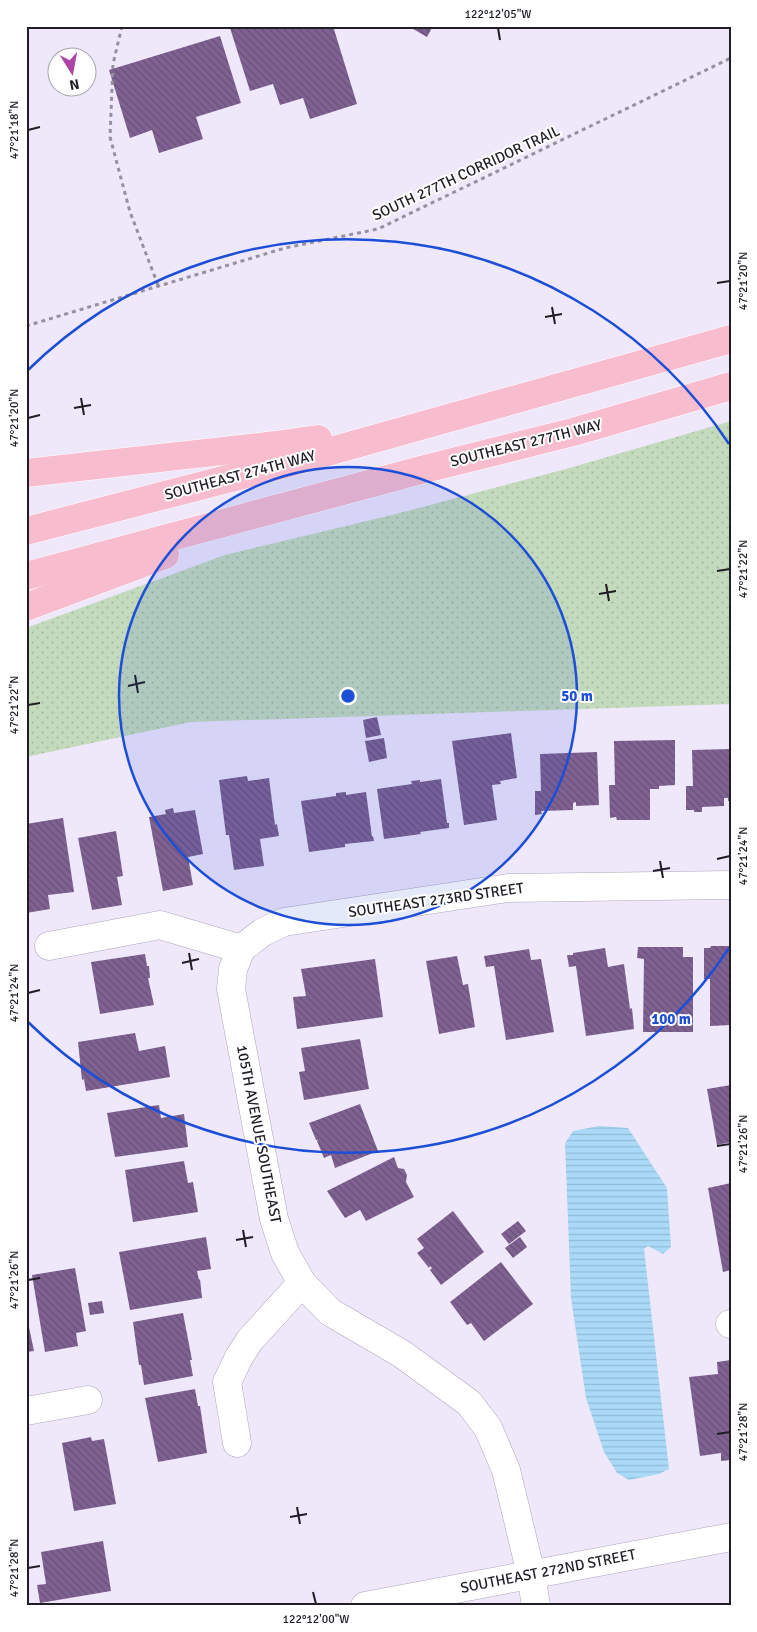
<svg xmlns="http://www.w3.org/2000/svg" width="757" height="1632" viewBox="0 0 757 1632" font-family="Signika,sans-serif">
  <defs>
    <pattern id="grass-dots" width="8" height="8" patternUnits="userSpaceOnUse" patternTransform="scale(1.25)"><rect width="8" height="8" fill="#c3dbbc"/><path d="M2 2h.1M6 6h.1" fill="none" stroke="#a7bca1" stroke-width="1.8" stroke-linecap="round"/></pattern>
    <pattern id="water-rules" width="6" height="5" patternUnits="userSpaceOnUse" patternTransform="scale(1.25)"><rect width="6" height="5" fill="#aadaf7"/><path d="M0 2.5h6" fill="none" stroke="#92bbd4"/></pattern>
    <pattern id="building-back-hatch" width="6" height="6" patternUnits="userSpaceOnUse" patternTransform="scale(1.25)"><rect width="6" height="6" fill="#806292"/><path d="M-1 5l2 2M0 0l6 6M5-1l2 2" fill="none" stroke="#685077"/></pattern>
  </defs>
  <rect width="100%" height="100%" fill="#efe8fb"/>
  <path fill="url(#grass-dots)" d="M731 421V704L191 722 26 757V628L225 555 396 514 566 469Z"/>
  <path fill="url(#water-rules)" d="M599 1126 628 1128 667 1188 671 1247 663 1254 648 1246 644 1249 669 1469 659 1474 629 1480 617 1473 604 1452 586 1398 571 1298 565 1143 573 1131Z"/>
  <g fill="url(#building-back-hatch)">
    <path d="M235 26H333L357 104 310 119 303 98 280 105 273 84 250 91 230 28Z"/>
    <path d="M408 26H433L427 37Z"/>
    <path d="M220 36 241 103 196 117 203 139 159 153 152 130 130 138 109 70Z"/>
    <path d="M377 717 381 735 366 738 363 720Z"/>
    <path d="M511 733 517 778 500 781 501 784 492 785 497 820 464 825 452 741Z"/>
    <path d="M384 738 387 758 369 762 365 741Z"/>
    <path d="M675 740V785L659 786V789H650V820H617L616 817 610 818 609 785H615L614 741Z"/>
    <path d="M731 749V801H728V798H724V806L702 807V812H694V810H686V786H693L692 750Z"/>
    <path d="M597 752 599 805 576 806V802L573 803V810L541 811 542 814 535 815V791H541L540 754Z"/>
    <path d="M247 776 248 781 269 778 275 825 277 824 279 836 260 839 264 866 234 870 229 835H226L219 780Z"/>
    <path d="M441 779 447 823H449V828L420 832 421 834 384 839 377 789 412 784 411 781 420 780V782Z"/>
    <path d="M346 792V795L366 792 372 837 373 836 374 841 345 844V847L309 852 301 801 336 796V793Z"/>
    <path d="M173 808 174 813 195 810 203 854 188 857 193 885 163 891 149 817 166 814 165 810Z"/>
    <path d="M63 818 74 892 48 895 50 909 26 913V824Z"/>
    <path d="M116 831 123 876 117 877 122 905 92 910 78 838Z"/>
    <path d="M711 946H731V1025L710 1026V979H704V948H710Z"/>
    <path d="M638 947H683V957H693V1032H643L644 959 637 958Z"/>
    <path d="M605 948 608 967 624 964 630 1009 632 1008 634 1029 586 1036 576 966 569 967 567 955H573V953Z"/>
    <path d="M529 949 531 960 541 959 554 1032 506 1040 494 966 486 967 484 956Z"/>
    <path d="M145 954 147 966H149L150 978H148L154 1005 100 1014 91 962Z"/>
    <path d="M457 956 463 985 468 984 475 1027 439 1034 426 961Z"/>
    <path d="M375 959 383 1017 297 1029 293 997 306 996 301 969Z"/>
    <path d="M135 1033 139 1051 165 1046 170 1077 86 1091 84 1079 82 1080 78 1042Z"/>
    <path d="M360 1039 369 1089 304 1100 299 1072 305 1071 301 1048Z"/>
    <path d="M731 1085V1142L717 1145 707 1089Z"/>
    <path d="M360 1104 378 1151 335 1168 331 1155 324 1158 317 1141 318 1140H316L309 1123Z"/>
    <path d="M159 1105 161 1118 184 1114 188 1147 115 1157 107 1113Z"/>
    <path d="M394 1157 398 1168 404 1169 407 1175 406 1182 414 1197 366 1221 360 1210 345 1218 327 1191Z"/>
    <path d="M184 1161 188 1183 193 1182 198 1212 133 1222 125 1170Z"/>
    <path d="M731 1183V1270L723 1272 708 1188Z"/>
    <path d="M453 1211 484 1252 441 1285 430 1270 432 1268 430 1266 429 1268 417 1253 424 1248 417 1239Z"/>
    <path d="M518 1221 526 1231 509 1244 501 1234Z"/>
    <path d="M206 1237 211 1269 197 1271 199 1280 200 1279 202 1298 130 1310 119 1252Z"/>
    <path d="M520 1237 527 1247 513 1258 505 1248Z"/>
    <path d="M501 1262 533 1304 484 1341 471 1323 467 1325 450 1302Z"/>
    <path d="M75 1268 86 1331 76 1333 78 1346 45 1352 32 1275Z"/>
    <path d="M102 1301 104 1313 90 1315 88 1303Z"/>
    <path d="M26 1313 34 1351 26 1352Z"/>
    <path d="M183 1313 192 1360H190L193 1376 144 1385 141 1365H139L133 1322Z"/>
    <path d="M731 1360V1460L721 1461V1453L700 1456 689 1377 718 1374 717 1362Z"/>
    <path d="M195 1389 198 1406H200L207 1453 158 1462 145 1398Z"/>
    <path d="M91 1437 92 1441 104 1439 116 1504 74 1511 62 1443Z"/>
    <path d="M103 1541 111 1591 40 1603 37 1585 46 1584 41 1552Z"/>
  </g>
  <g fill="none" stroke-linecap="round" stroke-linejoin="round">
    <defs>
      <g id="minor">
        <path d="M49 946 160 925 241 949"/>
        <path d="M241 949 233 969 231 989 274 1219 285 1253 302 1283 330 1312 402 1354 469 1403 488 1428 506 1470 531 1574 536 1606"/>
        <path d="M241 949 263 932 284 922 508 888 731 885"/>
        <path d="M730 1324H731"/>
        <path d="M26 1411 88 1400"/>
        <path d="M237 1443 227 1382 239 1357 250 1340 302 1283"/>
        <path d="M365 1606 731 1537"/>
      </g>
      <g id="major">
        <path d="M26 473 276 445 318 439"/>
        <path d="M26 531 281 465 731 339"/>
        <path d="M26 576 421 470 573 432 731 386"/>
        <path d="M26 607 165 555"/>
      </g>
    </defs>
    <use href="#minor" stroke="#ada5bb" stroke-width="29"/>
    <use href="#major" stroke="#fff" stroke-width="29"/>
    <g stroke="#96909f" stroke-width="3" stroke-dasharray="4 4" stroke-linecap="butt">
      <path d="M122 26 113 64 110 137 130 212 158 285"/>
      <path d="M26 326 285 248 378 229 731 58"/>
    </g>
    <use href="#minor" stroke="#fff" stroke-width="28"/>
    <use href="#major" stroke="#f7bccd" stroke-width="28"/>
  </g>
  <path fill="none" stroke="#201d25" stroke-width="2" d="M498 28 500 40M28 130 40 127M717 283 730 281M552 307 555 324M545 317 562 314M81 398 84 415M74 408 91 405M28 418 40 415M717 571 730 569M606 584 609 601M599 594 616 591M135 675 138 693M128 686 145 682M28 705 40 703M717 859 730 856M660 861 663 878M653 871 670 868M189 953 192 970M182 963 199 959M28 993 40 990M717 1146 730 1144M243 1230 246 1247M236 1240 253 1237M28 1280 40 1278M717 1434 730 1432M297 1507 300 1524M290 1517 307 1514M28 1568 40 1566M313 1592 316 1604"/>
  <circle cx="348" cy="696" r="229" fill="#1d4ed8" fill-opacity=".12"/>
  <g fill="none" stroke="#1d4ed8" stroke-width="2.5">
    <circle cx="348" cy="696" r="229"/>
    <path d="M729 948A457 457 0 0 1 28 1022M28 370A457 457 0 0 1 729 444"/>
  </g>
  <g text-anchor="middle" dominant-baseline="central" stroke-width="4" stroke-linejoin="round" paint-order="stroke">
    <g font-size="15" fill="#201d25" stroke="#fff">
      <text transform="translate(466 173) rotate(-25)">SOUTH 277TH CORRIDOR TRAIL</text>
      <text transform="translate(526 443) rotate(-14)">SOUTHEAST 277TH WAY</text>
      <text transform="translate(240 475) rotate(-15)">SOUTHEAST 274TH WAY</text>
      <text transform="translate(436 900) rotate(-8)">SOUTHEAST 273RD STREET</text>
      <text transform="translate(259 1134) rotate(79)">105TH AVENUE SOUTHEAST</text>
      <text transform="translate(548 1571) rotate(-11)">SOUTHEAST 272ND STREET</text>
    </g>
  </g>
  <circle cx="348" cy="696" r="8" fill="#1d4ed8" stroke="#fff" stroke-width="2.5"/>
  <g font-size="15" text-anchor="middle" font-weight="bold" fill="#1d4ed8" stroke="#fff" stroke-width="4" stroke-linejoin="round" paint-order="stroke">
    <text x="577" y="701">50 m</text>
    <text x="671" y="1024">100 m</text>
  </g>
  <rect width="757" height="1632" fill="none" stroke="#ffffff" stroke-width="55"/>
  <g transform="translate(72 72) rotate(169)"><circle r="24" fill="#ffffff" stroke="#a6a5a8"/>
  <path d="M0-4L9 19L0 12L-9 19Z" fill="#ad44a6"/>
  <text y="-8" font-size="14" font-weight="bold" text-anchor="middle" fill="#201d25">N</text>
  </g>
  <rect x="28" y="28" width="702" height="1576" fill="none" stroke="#201d25" stroke-width="2"/>
  <g font-size="12" text-anchor="middle" fill="#201d25">
    <text x="498" y="18">122°12'05"W</text>
    <text transform="translate(14 130) rotate(-90)" y="4">47°21'18"N</text>
    <text transform="translate(743 281) rotate(-90)" y="4">47°21'20"N</text>
    <text transform="translate(14 418) rotate(-90)" y="4">47°21'20"N</text>
    <text transform="translate(743 569) rotate(-90)" y="4">47°21'22"N</text>
    <text transform="translate(14 705) rotate(-90)" y="4">47°21'22"N</text>
    <text transform="translate(743 856) rotate(-90)" y="4">47°21'24"N</text>
    <text transform="translate(14 993) rotate(-90)" y="4">47°21'24"N</text>
    <text transform="translate(743 1144) rotate(-90)" y="4">47°21'26"N</text>
    <text transform="translate(14 1280) rotate(-90)" y="4">47°21'26"N</text>
    <text transform="translate(743 1432) rotate(-90)" y="4">47°21'28"N</text>
    <text transform="translate(14 1568) rotate(-90)" y="4">47°21'28"N</text>
    <text x="316" y="1623">122°12'00"W</text>
  </g>
</svg>
